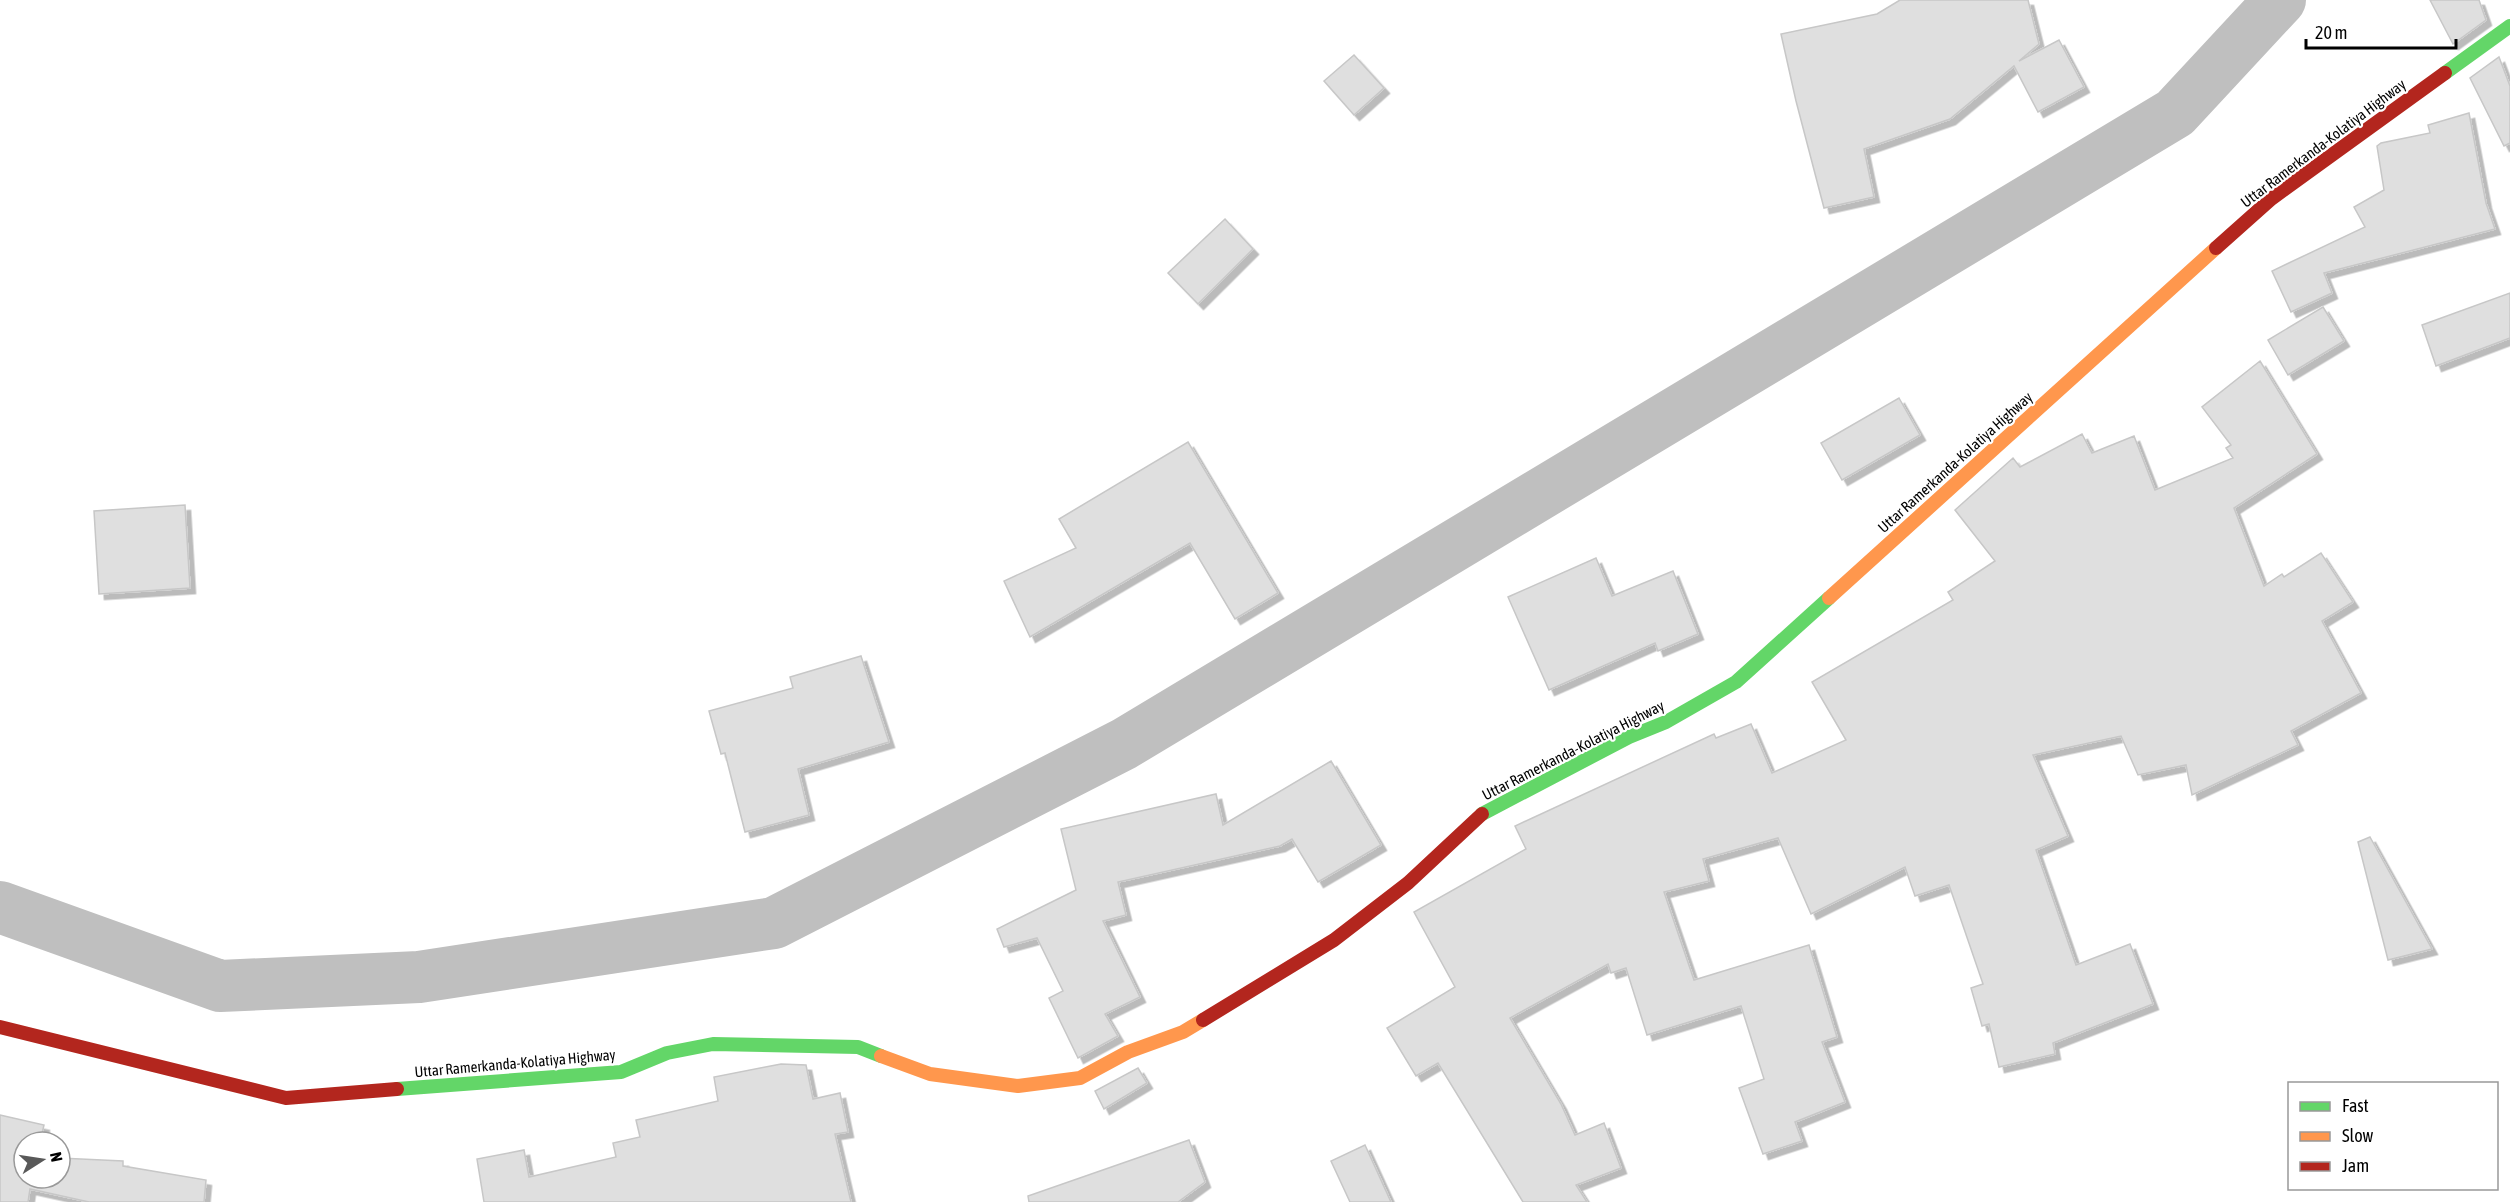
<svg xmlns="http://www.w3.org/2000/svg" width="2510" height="1202" viewBox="0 0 2510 1202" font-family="'Asap Condensed',sans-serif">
  <defs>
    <filter id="shadow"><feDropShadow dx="5.5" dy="5.5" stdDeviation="0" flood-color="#0004"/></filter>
  </defs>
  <rect width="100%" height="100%" fill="#fff"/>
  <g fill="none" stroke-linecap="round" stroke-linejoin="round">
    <path stroke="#bfbfbf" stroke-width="52" d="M0 907 220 986 419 977 774 923 1124 744 2175 113 2280 0"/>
  </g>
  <g fill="#dfdfdf" stroke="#c7c7c7" stroke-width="1.5" filter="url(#shadow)">
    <path d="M1900 0H2028L2039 44 2019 61 2059 40 2084 87 2038 112 2014 66 1950 119 1864 149 1874 197 1824 208 1796 101 1781 34 1877 14Z"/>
    <path d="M2430 0H2479L2486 20 2453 44Z"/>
    <path d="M1354 55 1384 88 1354 115 1324 81Z"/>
    <path d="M2499 57 2510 86V143L2504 146 2470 78Z"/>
    <path d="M2469 113 2486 203 2495 229 2324 273 2332 293 2291 312 2272 271 2365 227 2354 207 2384 190 2377 146 2381 143 2430 133 2428 125Z"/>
    <path d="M1225 219 1253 249 1198 304 1168 273Z"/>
    <path d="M2510 293V338L2436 366 2422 325Z"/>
    <path d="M2323 307 2344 341 2288 375 2268 340Z"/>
    <path d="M2260 361 2317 454 2234 508 2264 586 2282 574 2284 577 2321 553 2353 602 2322 621 2361 693 2291 731 2298 745 2192 795 2186 765 2138 775 2121 736 2033 755 2068 836 2036 850 2076 965 2130 944 2153 1004 2053 1043 2055 1054 1999 1067 1989 1024 1982 1026 1971 988 1983 984 1949 885 1915 896 1905 867 1811 914 1778 838 1703 859 1709 881 1664 892 1694 980 1809 945 1837 1037 1822 1042 1845 1102 1795 1122 1802 1141 1763 1154 1739 1088 1764 1079 1741 1006 1647 1035 1626 968 1611 973 1608 964 1510 1018 1561 1104 1575 1135 1604 1123 1621 1168 1576 1185 1587 1202H1523L1438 1063 1416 1076 1387 1028 1455 987 1414 912 1526 849 1515 826 1714 734 1716 738 1751 724 1772 773 1846 740 1812 682 1953 600 1948 592 1995 561 1955 510 2013 458 2020 467 2082 434 2092 453 2134 436 2155 490 2233 458 2226 448 2231 445 2202 407Z"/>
    <path d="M1899 398 1920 435 1842 480 1821 443Z"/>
    <path d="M1188 442 1278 593 1235 619 1190 543 1030 637 1004 581 1076 548 1059 519Z"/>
    <path d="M185 505 190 588 99 594 94 511Z"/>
    <path d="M1596 558 1612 596 1673 571 1698 634 1658 651 1655 643 1549 690 1508 597Z"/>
    <path d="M861 656 889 742 798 769 809 815 745 832 725 753 721 754 709 711 793 688 790 677Z"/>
    <path d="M1331 761 1381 845 1318 882 1292 839 1280 846 1118 882 1126 915 1103 921 1140 997 1105 1014 1118 1036 1078 1058 1049 998 1063 991 1037 938 1004 947 997 929 1076 890 1061 829 1216 794 1223 825Z"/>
    <path d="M2370 837 2432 949 2388 960 2358 842Z"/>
    <path d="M781 1064 806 1065 813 1099 840 1093 848 1132 835 1134 851 1202H484L477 1159 524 1150 529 1177 616 1157 613 1143 640 1137 636 1120 718 1101 714 1077Z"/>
    <path d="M1138 1068 1147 1083 1104 1109 1095 1091Z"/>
    <path d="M0 1115 44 1125 40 1142H24V1178H60V1158L123 1161V1166L206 1180 204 1202H89L30 1189 28 1202H0Z"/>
    <path d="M1189 1140 1205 1182 1178 1202H1029L1028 1196Z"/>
    <path d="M1365 1145 1391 1202H1350L1331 1161Z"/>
  </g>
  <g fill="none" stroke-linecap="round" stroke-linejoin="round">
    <g stroke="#63d668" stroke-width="14">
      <path d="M2445 73 2510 26"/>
      <path d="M1482 814 1629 737 1666 722 1736 682 1829 598"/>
      <path d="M397 1089 621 1072 667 1053 713 1044 858 1047 881 1056"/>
    </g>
    <g stroke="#ff974d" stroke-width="14">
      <path d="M1829 598 2216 248"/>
      <path d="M881 1056 930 1074 1018 1086 1080 1078 1128 1052 1183 1032 1203 1020"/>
    </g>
    <g stroke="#b3261e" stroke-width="14">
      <path d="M2216 248 2271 199 2445 73"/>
      <path d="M1203 1020 1334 940 1408 883 1482 814"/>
      <path d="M0 1027 286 1098 397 1089"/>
    </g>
  </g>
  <g text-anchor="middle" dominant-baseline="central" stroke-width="4.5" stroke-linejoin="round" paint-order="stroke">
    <g font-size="15" fill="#000" stroke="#fff">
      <text transform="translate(2323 143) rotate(-37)">Uttar Ramerkanda-Kolatiya Highway</text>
      <text transform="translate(1955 462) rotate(-42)">Uttar Ramerkanda-Kolatiya Highway</text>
      <text transform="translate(1573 750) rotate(-27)">Uttar Ramerkanda-Kolatiya Highway</text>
      <text transform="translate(515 1063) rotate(-5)">Uttar Ramerkanda-Kolatiya Highway</text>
    </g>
  </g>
  <rect x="2288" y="1082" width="210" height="108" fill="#ffffff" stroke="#999999" stroke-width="1.5"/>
  <rect x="2300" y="1102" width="30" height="9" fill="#63d668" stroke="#999999" stroke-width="1.5"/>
  <text x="2342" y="1112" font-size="18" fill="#000000">Fast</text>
  <rect x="2300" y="1132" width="30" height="9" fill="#ff974d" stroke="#999999" stroke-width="1.5"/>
  <text x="2342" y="1142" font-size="18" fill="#000000">Slow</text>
  <rect x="2300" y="1162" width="30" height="9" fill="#b3261e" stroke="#999999" stroke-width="1.5"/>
  <text x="2342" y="1172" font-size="18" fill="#000000">Jam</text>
  <g transform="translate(42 1160) rotate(78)"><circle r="28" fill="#ffffff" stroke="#999999" stroke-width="1.5"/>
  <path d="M0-4.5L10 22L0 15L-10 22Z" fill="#595959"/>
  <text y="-9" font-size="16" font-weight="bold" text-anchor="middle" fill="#000000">N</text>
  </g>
  <path d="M2306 39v9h150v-9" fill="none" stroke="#000000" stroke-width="3"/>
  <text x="2315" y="39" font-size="18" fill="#000000" stroke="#ffffff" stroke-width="4.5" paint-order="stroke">20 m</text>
</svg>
